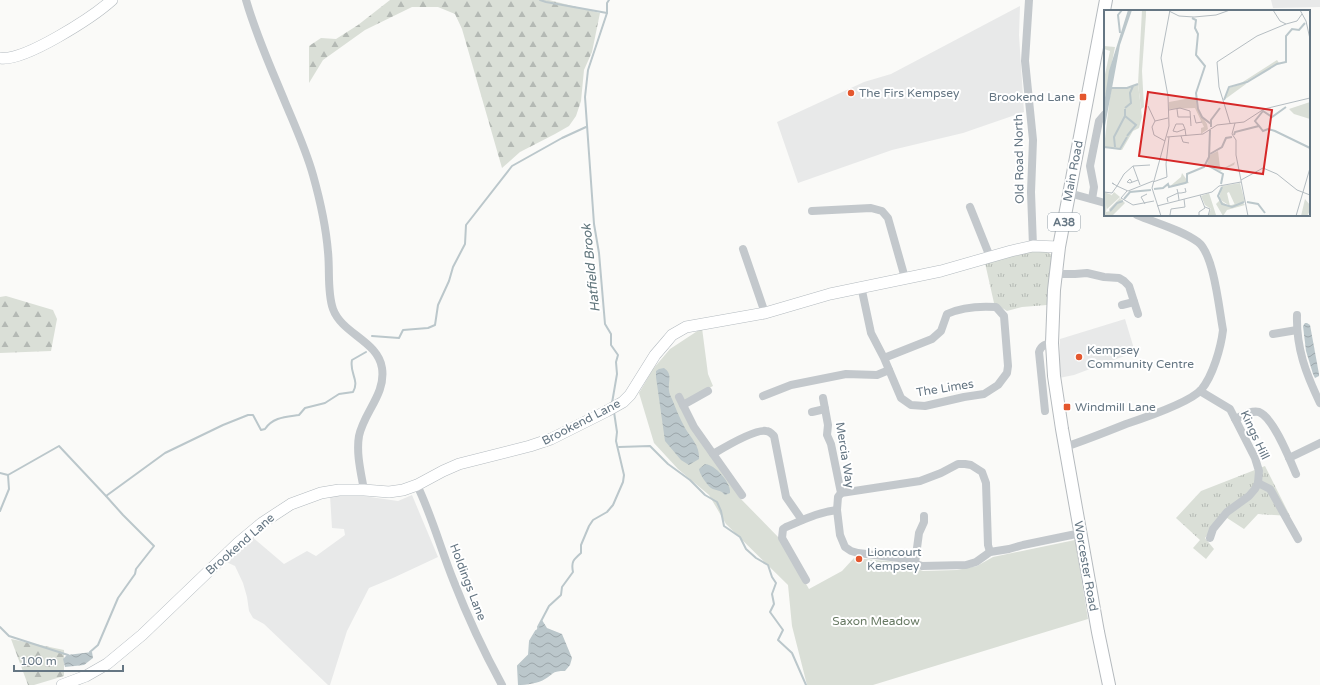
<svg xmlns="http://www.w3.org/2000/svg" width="1320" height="685" viewBox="0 0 1320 685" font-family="'Varela Round',sans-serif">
  <defs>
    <pattern id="grass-tufts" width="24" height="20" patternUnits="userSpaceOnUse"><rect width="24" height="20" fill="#dadfd7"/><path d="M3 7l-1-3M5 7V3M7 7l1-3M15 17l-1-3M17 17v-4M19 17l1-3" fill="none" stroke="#b4b9b4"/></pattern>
    <pattern id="forest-firs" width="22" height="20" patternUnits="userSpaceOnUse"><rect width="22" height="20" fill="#dadfd7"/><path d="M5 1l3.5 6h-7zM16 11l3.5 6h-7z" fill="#b4b9b4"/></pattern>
    <pattern id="water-waves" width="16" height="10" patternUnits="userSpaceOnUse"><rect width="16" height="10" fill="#bbc7cb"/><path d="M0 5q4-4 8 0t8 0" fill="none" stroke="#9ca6aa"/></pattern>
  </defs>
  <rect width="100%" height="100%" fill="#fafaf8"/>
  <g fill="#e8e9e9">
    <path d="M1271 0H1320V7L1273 8Z"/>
    <path d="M1020 6 1019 35 1024 112 963 133 892 150 798 183 777 122 864 82 891 74Z"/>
    <path d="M1125 319 1135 352 1074 375 1059 378 1060 339Z"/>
    <path d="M330 495 363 496 398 501 412 495 438 557 393 578 369 588 347 631 330 685H328L264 624 253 618 249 611 247 597 243 583 235 566 224 561 251 536 284 564 307 551 316 556 345 535 344 529 332 528Z"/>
  </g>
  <g fill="url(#grass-tufts)">
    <path d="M1037 251H1045L1052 255 1047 305 1022 307 1007 311 994 303 985 263 1017 254Z"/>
    <path d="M1265 466 1290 516 1258 514 1244 529 1224 516 1205 538 1214 549 1206 559 1193 548 1200 540 1176 518 1201 491Z"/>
  </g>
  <g fill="url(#forest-firs)">
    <path d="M390 0H549L600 13 592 52 584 70 581 101 576 116 569 126 555 134 520 152 502 168 462 29 455 14 438 7H412L365 30 323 60 309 83V46L321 38 336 39 358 25Z"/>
    <path d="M6 296 53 310 57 319 51 351 0 353V297Z"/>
    <path d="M11 639 64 650V676L34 685H28Z"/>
  </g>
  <path fill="#dadfd7" d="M702 328 708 374 713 386 680 403 739 497 780 539 809 589 842 571 854 558 898 562 923 571 957 570 977 566 993 557 1075 540 1088 619 873 685H807L792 626 788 585 726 524 709 495 678 469 654 443 639 393 653 369 670 349Z"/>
  <g fill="url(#water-waves)">
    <path d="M1305 323H1307L1310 325 1319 374V376L1315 378 1313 374 1306 351 1303 326Z"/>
    <path d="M664 368C673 374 668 381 669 390 669 393 671 397 672 399 676 409 680 419 685 428 691 438 700 446 699 459L689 465 681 460 665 441 656 377V371L659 369Z"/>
    <path d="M705 464C715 464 732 484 730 493L725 495C720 489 716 491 711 488 707 485 699 473 699 469Z"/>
    <path d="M542 620 547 628 562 634 572 658 570 665 565 671C552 671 555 673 545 679 539 683 526 685 519 685L518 666 529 655 530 641Z"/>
    <path d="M92 652 93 658 84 665 65 667 63 659 67 655Z"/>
  </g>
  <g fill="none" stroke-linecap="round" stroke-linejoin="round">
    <g stroke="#bbc7cb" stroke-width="2">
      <path d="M540 0 546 2 607 13"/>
      <path d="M609 0 607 3V13L588 70 585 97 594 224 599 253 605 324 611 334V345L618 355 616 362 617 374 612 403"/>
      <path d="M372 336 399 338 403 330 428 328 435 325 438 305 449 281 453 267 465 244 466 225 512 166 562 138 586 127"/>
      <path d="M619 447 650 446 668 464 690 480 705 495 717 502 721 511 724 526 740 537 746 549 756 558 768 565 772 577 776 583 772 594 774 604 770 612 783 630 778 640 792 653 806 685"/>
      <path d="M0 473 8 475 59 446 106 496 165 453 223 425 248 415H253L261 430 265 429C273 417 286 417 299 415L305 408 325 403 339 394 353 392C360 380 349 373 352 360L366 352"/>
      <path d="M0 511 9 489 8 475"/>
      <path d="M0 627 9 636 68 655"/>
      <path d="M538 627 549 606 561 595 562 587 573 572C571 562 573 560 581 553V545L589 526 593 520 607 512 613 505 623 482 624 475 616 441 617 432 614 412"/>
      <path d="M90 652 98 645 118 598 135 574 136 569 154 546 123 515 106 496"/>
      <path d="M519 685 518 666 529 655 530 641 536 631"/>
    </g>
    <defs>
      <g id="secondary">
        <path d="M0 58C24 62 93 17 112 0"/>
        <path d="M62 685 86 676 107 664 142 635 238 543 262 523 291 504 321 493 339 490H364L389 492 403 490 417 485 443 471 459 464 530 446 551 439 607 411 623 402 630 395 655 355 667 341 672 335 686 327 765 313 830 294 941 271 1011 251 1033 246 1059 247"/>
      </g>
      <path id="primary" d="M1106 0 1059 247 1054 290 1052 343 1054 376 1062 429 1098 632 1109 685"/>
    </defs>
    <use href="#secondary" stroke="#b3babf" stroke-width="12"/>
    <use href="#primary" stroke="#b5babe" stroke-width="14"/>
    <g stroke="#c3c8cc" stroke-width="8">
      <path d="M246 0C256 35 271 68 285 102 295 126 306 150 313 175 320 200 326 227 328 252 330 271 327 292 333 309 342 334 378 341 382 368 386 394 364 412 359 436 356 453 361 473 364 490"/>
      <path d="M1029 0 1025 61 1033 140 1031 192 1033 246"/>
      <path d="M1069 193 1105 203"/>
      <path d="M1092 199 1094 187 1090 166 1099 121 1105 114"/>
      <path d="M970 207 990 257"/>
      <path d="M812 211 871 208 882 211 888 218 905 278"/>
      <path d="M743 249 765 313"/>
      <path d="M1055 274H1075L1087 273 1104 277 1119 278 1124 281 1129 286 1138 314"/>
      <path d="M861 286 871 333 884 358 932 339 941 331 947 314C962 307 980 306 996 307L1004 316 1008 366 1007 373 998 385 984 394 964 397 925 406 911 405 901 398 884 358"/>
      <path d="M1122 305 1134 302"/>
      <path d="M1297 315C1296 348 1306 374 1320 403"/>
      <path d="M1273 334 1297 330"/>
      <path d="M1200 391 1230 409 1255 458 1259 471 1258 483 1255 489 1249 496 1227 512 1213 529 1210 538"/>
      <path d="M763 396 791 385 846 374 877 375 889 370"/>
      <path d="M679 397 694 427 742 495"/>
      <path d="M823 398 828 425 827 435 831 444 841 493 838 497 837 510 840 535 845 547 851 551 858 553 899 558 922 566 966 565 976 562 990 552 1009 549 1023 545 1081 533"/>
      <path d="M683 405 708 391"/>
      <path d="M1045 411 1039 352C1041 345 1046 344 1052 343"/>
      <path d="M812 412 825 409"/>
      <path d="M1235 419C1242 416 1251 410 1259 412 1274 418 1290 460 1296 474"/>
      <path d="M1065 447C1086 440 1106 432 1126 424 1144 418 1189 403 1201 390 1213 376 1221 347 1223 330 1219 309 1214 254 1198 242 1182 230 1156 223 1137 215"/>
      <path d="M713 454C723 448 755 429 766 431 770 431 772 434 774 436L786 497 802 520"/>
      <path d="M1289 458 1320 443"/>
      <path d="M1258 483 1270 489 1298 539"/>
      <path d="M417 485C432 516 441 550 454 582 468 618 484 652 502 685"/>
      <path d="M841 493 920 481 941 473 958 464H965L971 465 982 472 986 483 988 545 990 552"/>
      <path d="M915 563 919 533 924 522V516"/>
      <path d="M806 580 782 538 783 529 786 527C803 520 819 512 837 510"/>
    </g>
    <use href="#secondary" stroke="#fff" stroke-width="11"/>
    <use href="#primary" stroke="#fff" stroke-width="12"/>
  </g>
  <g fill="#e4572e" stroke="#fff" stroke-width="1.5">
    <circle cx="851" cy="93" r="4"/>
    <rect x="1079" y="93" width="8" height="8" rx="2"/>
    <circle cx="1079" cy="357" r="4"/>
    <rect x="1063" y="403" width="8" height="8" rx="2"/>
    <circle cx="859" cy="559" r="4"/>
  </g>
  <g text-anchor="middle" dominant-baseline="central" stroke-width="4" stroke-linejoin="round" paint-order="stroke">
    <rect fill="#fff" stroke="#939fa8" stroke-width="1" x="1048" y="213" width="32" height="18" rx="3"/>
    <g font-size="11" font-weight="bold" fill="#657683">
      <text x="1064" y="222">A38</text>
    </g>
    <g font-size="12" fill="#657683" stroke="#fff" text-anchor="start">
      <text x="859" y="93">The Firs Kempsey</text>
      <text x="1075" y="97" text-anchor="end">Brookend Lane</text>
      <text x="1087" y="350">Kempsey<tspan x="1087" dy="14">Community Centre</tspan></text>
      <text x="1075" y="407">Windmill Lane</text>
      <text x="867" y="552">Lioncourt<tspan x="867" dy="14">Kempsey</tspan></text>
    </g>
    <g font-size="12" fill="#657683" stroke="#fff">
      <text transform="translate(1019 159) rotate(-91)">Old Road North</text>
      <text transform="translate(1073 171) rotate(-79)">Main Road</text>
      <text transform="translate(945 388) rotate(-9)">The Limes</text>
      <text transform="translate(581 422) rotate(-27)">Brookend Lane</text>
      <text transform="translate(1255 435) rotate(65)">Kings Hill</text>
      <text transform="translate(845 455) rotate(81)">Mercia Way</text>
      <text transform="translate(240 544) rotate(-41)">Brookend Lane</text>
      <text transform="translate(1086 566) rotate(80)">Worcester Road</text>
      <text transform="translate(468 582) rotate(69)">Holdings Lane</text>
    </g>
    <g font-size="12" fill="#687a64" stroke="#fff">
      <text x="876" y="621">Saxon Meadow</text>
    </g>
    <g font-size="13" font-style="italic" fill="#60757c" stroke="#fff">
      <text transform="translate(591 268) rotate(-96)">Hatfield Brook</text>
    </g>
  </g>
  <g transform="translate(1104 10)">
    <rect width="206" height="206" fill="#fafaf8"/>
    <path d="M0 36 11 37 0 94V69L6 41 0 39ZM34 74 38 107 35 118 29 121 18 140 0 137 7 78H23ZM136 173 141 192 131 195 125 182 123 183 126 196 115 189 118 176ZM0 182 8 185 3 194 2 202 6 201 5 199 16 188 21 193 8 206H0ZM105 183 112 205 110 206H104L107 199 101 195 97 186ZM201 189 206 195V201L203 206H197Z" fill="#dadfd7"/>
    <path d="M38 0H42V5L38 61 40 97 37 99 34 74ZM173 50 175 53 141 72 142 74 120 90 125 78 134 75ZM206 92V109L190 104 185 99ZM114 141 116 157 120 158 131 152 130 155 116 161 103 155 106 145ZM78 163 85 173 65 177 77 167ZM116 190 124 196 138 192 141 195 123 200 119 206 112 194Z" fill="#dadfd7"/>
    <path d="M10 182 16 187 3 199 2 193Z" fill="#dadfd7"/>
    <path d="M92 87 93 99 103 114 104 119 97 124V118L100 117 91 98 65 99V92Z" fill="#dadfd7"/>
    <path d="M24 0H28L16 35 0 121V94L5 61Z" fill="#bbc7cb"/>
    <path fill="none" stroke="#bbc7cb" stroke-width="2" d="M88 8 92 10 91 18 94 24 92 45 101 56 92 83 94 99 98 107 107 114M16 23 14 5 18 0M7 78H23L34 74M120 90 125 77 143 72 173 54 182 52V26L188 19 195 20 201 13M21 98 27 93 26 83 29 76M21 106 32 115 23 126M155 116 151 111 159 101 168 107 182 97M107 117V110L116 98M130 125 131 122 155 116 159 121 164 119 171 121 206 138M0 137 16 139 23 127M11 137 10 127 21 106V99M106 144 118 137 122 128 128 127M103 155 119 164 117 174M118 177 114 186 118 194 128 197 140 192M50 179 59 178 64 174 65 177 81 173 83 172V164L100 157 105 147 106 120M20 189 26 182 47 180M143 192 154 194 161 203M6 201 13 193 19 191"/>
    <path fill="none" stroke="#b5bdc2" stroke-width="1" d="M169 0 176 11 182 14 193 11 198 4M196 0 202 11 206 29M65 1 75 6 90 7 112 5 126 0M44 96 51 111M73 99 74 107H86M65 100 76 98 86 101 87 116M90 105 92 113 98 112M126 113 115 77 113 52 153 26 182 14M131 113 128 124 132 130V145L144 206M81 119 79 114H72L69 121 73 122 81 119 82 126M77 126 79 132 85 133M63 127 99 124 113 115 140 112 160 99 206 88M61 131 50 125 48 117 51 111 64 108M29 156 36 175M137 170 159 158 173 164 193 180 206 185M28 172 26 169 23 172 26 173 34 170M49 172 63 167 62 154 65 127M10 174 8 173 13 176 20 164 29 156 46 155M73 179 74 183H77L82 182 81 178M23 181 17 188 29 195 50 191M0 182 8 183 13 176 24 181 49 171M64 192 63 188 74 183 75 190M41 194 37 187 43 184M53 196 108 182 115 176 137 172M101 197 106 199 104 206M66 205 67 199 81 197 80 189M57 206 48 178 65 116 64 86 57 48 66 0M95 206V202L101 198 96 185M192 206 206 158"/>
    <path fill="#d62828" fill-opacity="0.15" stroke="#d62828" stroke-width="2" d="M44 82 168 100 159 164 35 146Z"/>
    <rect width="206" height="206" fill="none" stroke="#657683" stroke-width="2"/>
  </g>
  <path d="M14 665v6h109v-6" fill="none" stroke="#657683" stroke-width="2"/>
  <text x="20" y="665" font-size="12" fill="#657683" stroke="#ffffff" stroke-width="3" paint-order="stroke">100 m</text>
</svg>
